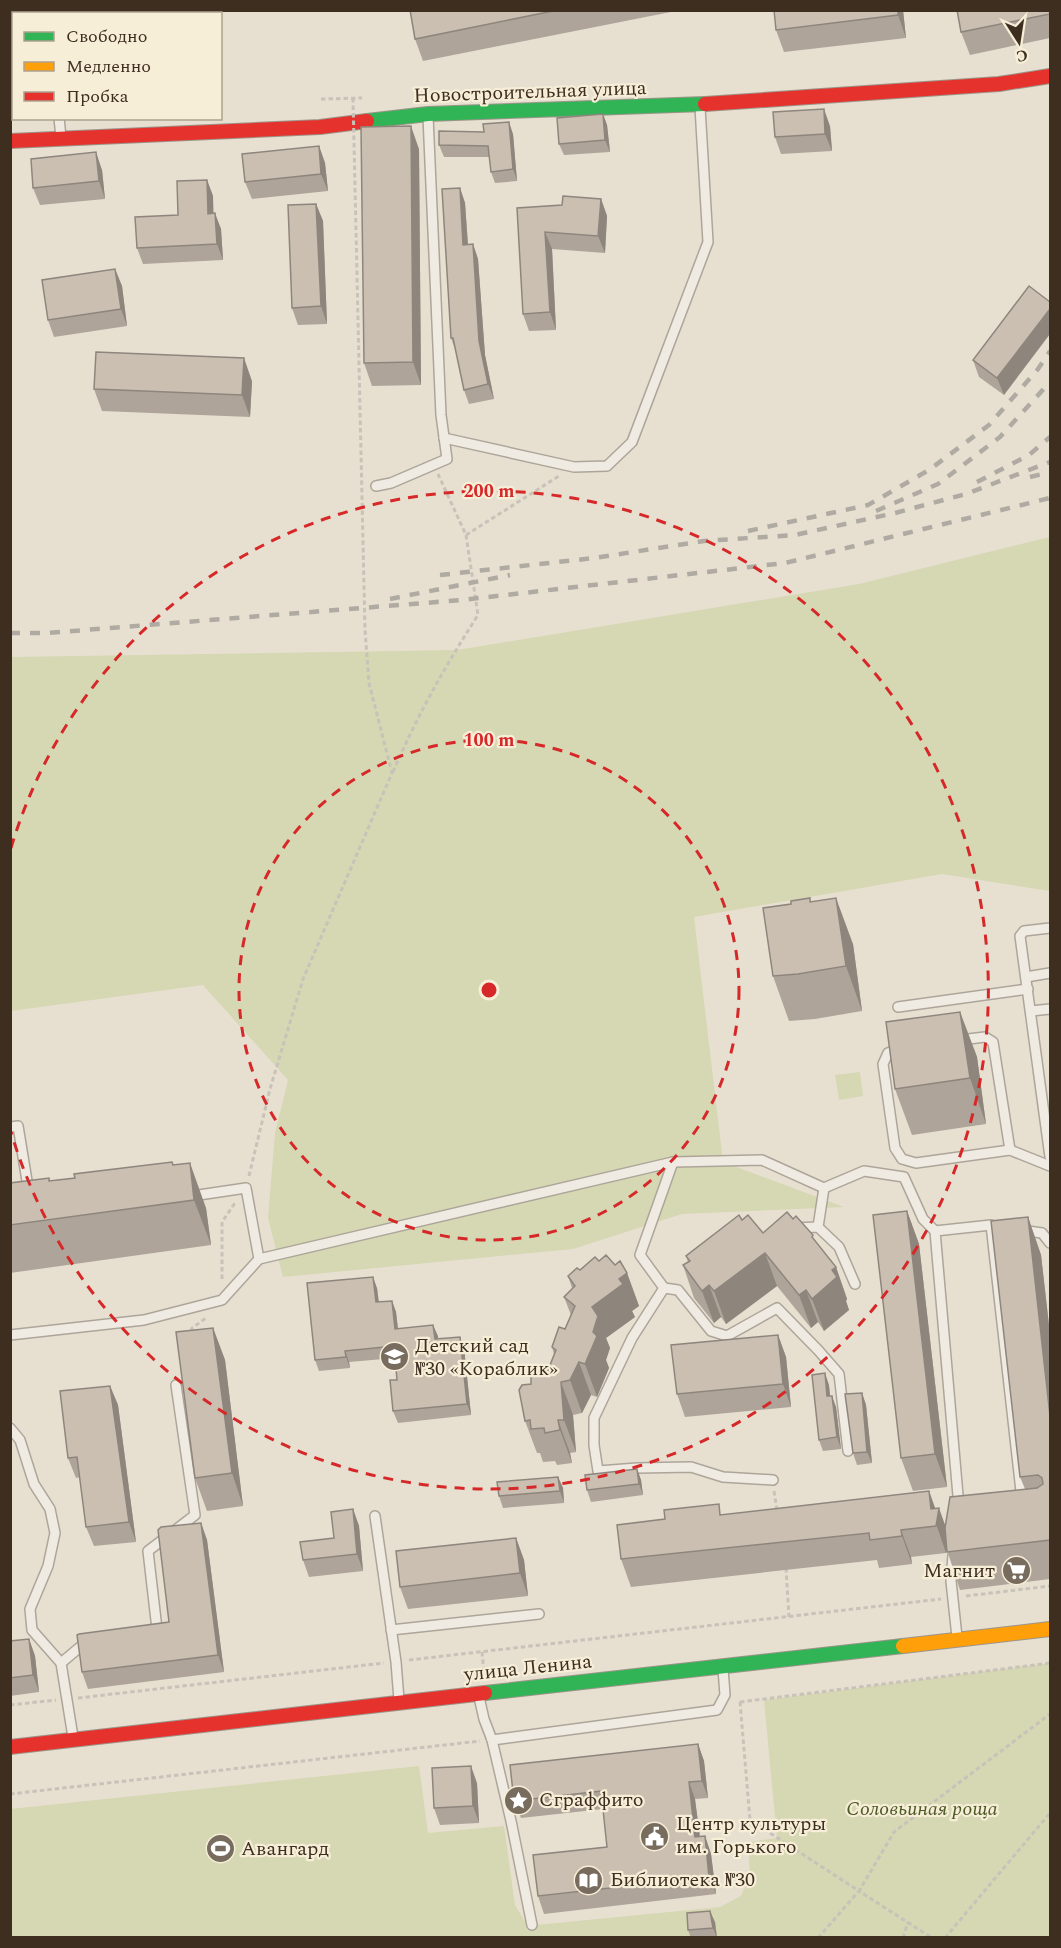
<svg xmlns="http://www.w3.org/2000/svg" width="1061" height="1948" viewBox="0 0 1061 1948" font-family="Spectral,serif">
  <rect width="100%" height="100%" fill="#e7e0d1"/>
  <g fill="#d6d7b3">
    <path d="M1050 537V891L942 874 694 917 723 1162 844 1207 682 1214 573 1249 283 1277 268 1218 275 1133 288 1080 203 985 11 1011 10 657 457 650 859 584Z"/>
    <path d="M860 1072 863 1096 839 1100 835 1075Z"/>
    <path d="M1050 1663V1937H11L10 1809 419 1766 428 1833 504 1826 515 1905 524 1920 536 1925 720 1907 741 1896 750 1875 748 1842 777 1838 764 1700Z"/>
  </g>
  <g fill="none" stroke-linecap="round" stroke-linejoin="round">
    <defs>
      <g id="lane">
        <path d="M59 118 61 137"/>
        <path d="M444 438 574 467 607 466 632 442 708 242 700 107"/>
        <path d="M376 486 391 483 447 459 441 415 428 116"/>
        <path d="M1050 928 1024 931 1020 936 1050 1157"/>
        <path d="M1026 977 1050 973"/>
        <path d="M898 1007 1028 989"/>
        <path d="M1031 1011 1050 1009"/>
        <path d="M960 1040 985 1037 993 1042 1010 1150"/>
        <path d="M899 1049 888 1053 883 1064 895 1148 902 1159 916 1163 1010 1150 1050 1166"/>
        <path d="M10 1127 18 1126 29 1193"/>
        <path d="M673 1162 640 1255 664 1288 632 1338 594 1418V1445L598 1471 637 1468 691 1467 723 1477 773 1480"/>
        <path d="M192 1196 246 1188 259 1259"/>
        <path d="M818 1227 824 1188"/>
        <path d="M794 1228 818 1227 839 1247 855 1284"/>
        <path d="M1021 1230 1042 1233 1050 1243"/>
        <path d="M935 1231 991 1225 1022 1500"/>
        <path d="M664 1288 678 1290 711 1331 727 1336 777 1308 818 1350 839 1374 848 1451"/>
        <path d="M10 1335 144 1320 222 1300 259 1259 673 1162 762 1160 824 1188 864 1171 904 1177 923 1219 935 1231 959 1507"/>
        <path d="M10 1428 20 1440 34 1484 50 1509 55 1533 48 1566 30 1609 32 1630 61 1663 73 1737"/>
        <path d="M375 1516 396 1662 399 1700"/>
        <path d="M953 1555 951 1581 957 1637"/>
        <path d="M153 1630 157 1629 148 1551 195 1515 176 1385"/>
        <path d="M391 1630 539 1614"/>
        <path d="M61 1663 86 1642"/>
        <path d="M479 1697 484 1719 492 1740 717 1710 725 1695 723 1669"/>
        <path d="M492 1740 511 1821 532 1925"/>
      </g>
      <path id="street" d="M136 10V14"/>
      <g id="fast">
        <path d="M367 121 428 114 705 104"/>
        <path d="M485 1693 903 1646"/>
      </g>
      <path id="slow" d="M903 1646 1050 1629"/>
      <g id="jam">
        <path d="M705 104 999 84 1050 76"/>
        <path d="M10 141 320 127 367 121"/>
        <path d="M10 1747 485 1693"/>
      </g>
    </defs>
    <use href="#lane" stroke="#ada599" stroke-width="12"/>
    <use href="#street" stroke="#ada599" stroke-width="21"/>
    <use href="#fast" stroke="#9c958a" stroke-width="16"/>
    <use href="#slow" stroke="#9c958a" stroke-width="16"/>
    <use href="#jam" stroke="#9c958a" stroke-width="16"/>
    <g stroke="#c8c2b9" stroke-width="3" stroke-dasharray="4.5 3" stroke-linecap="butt">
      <path d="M321 99 362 98"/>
      <path d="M466 535 559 476"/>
      <path d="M393 772C418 714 444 668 478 615L466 535 438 474"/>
      <path d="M249 1176 270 1089 303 979 392 773 369 683 365 630"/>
      <path d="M222 1279V1222L235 1203"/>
      <path d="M191 1331 192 1328 206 1318"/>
      <path d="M774 1491 777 1511"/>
      <path d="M786 1568 789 1617"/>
      <path d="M966 1596 1050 1586"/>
      <path d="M482 1652 484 1672"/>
      <path d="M409 1660 941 1599"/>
      <path d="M78 1698 384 1663"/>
      <path d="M740 1702 750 1820 859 1891 894 1832 1050 1714"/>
      <path d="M740 1702 1050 1663"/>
      <path d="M10 1705 56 1700"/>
      <path d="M10 1794 480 1741"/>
      <path d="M818 1938 859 1891 932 1938"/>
      <path d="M903 1938 908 1922"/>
      <path d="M945 1938 1050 1813"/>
    </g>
    <use href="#lane" stroke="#efebe3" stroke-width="9"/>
    <use href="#street" stroke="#efebe3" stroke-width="18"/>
    <use href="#fast" stroke="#30b455" stroke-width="14"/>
    <use href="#slow" stroke="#ff9f0a" stroke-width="14"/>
    <use href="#jam" stroke="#e5322d" stroke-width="14"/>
    <g stroke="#afaaa2" stroke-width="4.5" stroke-dasharray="10 10" stroke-linecap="butt">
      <path d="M1030 477 1050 472"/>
      <path d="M977 482 1029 455 1050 437"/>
      <path d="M876 511 938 484 1000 437 1050 382"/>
      <path d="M748 531 868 505 929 470 989 425 1038 369 1050 351"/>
      <path d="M440 575 594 558 704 541 795 535 895 513 966 494 1050 462"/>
      <path d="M390 599 510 575"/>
      <path d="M10 633H47L462 600 785 563 1050 498"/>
    </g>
    <path stroke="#c8c2b9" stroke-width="3" stroke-dasharray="4.5 3" stroke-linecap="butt" d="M353 98 365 630"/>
  </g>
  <g fill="#afa499">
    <path d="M410 10H681L423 61 415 39Z"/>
    <path d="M903 10 906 38 784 52 776 30Z"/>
    <path d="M1050 10V38L970 55 961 32Z"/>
    <path d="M603 114 607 125 610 152 564 155 559 144Z"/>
    <path d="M830 126 832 151 781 154 775 137Z"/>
    <path d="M513 134 517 181 495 183 491 172 489 157H444L439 145Z"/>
    <path d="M319 146 325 163 328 191 252 199 245 182Z"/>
    <path d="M419 149 421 385 372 386 364 363Z"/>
    <path d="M102 170 105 199 40 205 33 188Z"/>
    <path d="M207 180 213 196V213L221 229 223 260 143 264 137 248 178 215Z"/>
    <path d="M460 188 465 203 468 245 473 244 478 259 485 355 494 399 469 404 464 390 455 349 451 338Z"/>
    <path d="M601 199 607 216 605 253 552 249 556 330 529 331 523 314 517 208 562 205Z"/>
    <path d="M316 204 323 221 327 324 298 325 292 308Z"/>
    <path d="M115 269 122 286 127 326 54 337 48 320Z"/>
    <path d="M1029 286 1004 395 979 377 973 360Z"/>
    <path d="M252 381 250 417 102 411 94 389Z"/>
    <path d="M810 898 811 902 853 944 862 1011 815 1019 789 1021 773 976 791 904Z"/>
    <path d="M960 1012 977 1057 986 1124 912 1135 895 1089Z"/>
    <path d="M172 1162 173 1165 206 1208 211 1245 10 1273V1183L49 1178 50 1181 75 1178Z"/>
    <path d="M907 1211 919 1244 947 1487 913 1491 901 1458Z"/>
    <path d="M1028 1217 1041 1255 1050 1334V1579L960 1590 947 1550 946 1553 911 1557 912 1564 879 1568 877 1560 631 1587 621 1559 665 1519 722 1515 929 1491 935 1509 945 1525 1025 1489 1020 1477Z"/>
    <path d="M793 1219 814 1240 836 1267 847 1299 846 1301 849 1310 824 1331 818 1322 811 1328 777 1286 726 1324 721 1317 714 1323 694 1298 683 1265 688 1262 686 1256 742 1220 763 1233Z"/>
    <path d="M599 1261 615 1265 627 1273 639 1306 632 1311 635 1317 606 1338 610 1348 606 1360 609 1368 597 1397 591 1395 582 1413 573 1415 576 1452 570 1453 572 1463 557 1465 555 1461 543 1462 540 1453H537L525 1421 531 1384 548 1370 554 1354 552 1347 565 1329 571 1315 564 1297 572 1288 568 1276Z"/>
    <path d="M377 1288 379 1302 392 1301 396 1312 398 1328 438 1336V1339L464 1348 471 1415 398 1423 393 1411 397 1380 395 1358 349 1362 350 1368 319 1371 315 1360Z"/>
    <path d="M213 1328 225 1360 243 1506 207 1511 195 1478Z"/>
    <path d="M778 1335 786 1357 791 1407 685 1417 677 1394Z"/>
    <path d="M829 1385 830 1396 836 1407 841 1449 823 1451 819 1440Z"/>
    <path d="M110 1386 118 1405 136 1542 94 1546 86 1527 80 1477 76 1478 68 1458Z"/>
    <path d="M862 1393 866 1405 872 1463 857 1465 853 1453Z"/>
    <path d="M637 1469 641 1480 643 1495 591 1502 587 1490Z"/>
    <path d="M558 1477 563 1488 564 1503 503 1508 499 1496Z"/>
    <path d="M353 1509 359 1526 363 1571 309 1577 303 1560 334 1538Z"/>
    <path d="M201 1523 207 1540 224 1672 88 1689 82 1672 169 1622Z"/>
    <path d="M516 1538 524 1560 528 1596 408 1609 400 1587Z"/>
    <path d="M29 1639 35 1656 39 1692 10 1696V1641Z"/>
    <path d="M698 1744 704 1761 708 1798 695 1799 700 1837 705 1836 711 1854 716 1894 544 1914 538 1896 607 1847 603 1809 521 1818 514 1801Z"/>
    <path d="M477 1783 479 1823 440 1825 434 1808Z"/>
    <path d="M715 1922 717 1938H691L688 1930Z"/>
  </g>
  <g fill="#8e867d">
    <path d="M898 10H903L906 38 898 15Z"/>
    <path d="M824 109 830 126 832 151 825 134Z"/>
    <path d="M603 114 607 125 610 152 605 140Z"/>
    <path d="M509 122 513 134 517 181 513 169Z"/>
    <path d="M411 126 419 149 421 385 413 362Z"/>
    <path d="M319 146 325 163 328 191 321 174Z"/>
    <path d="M96 152 102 170 105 199 99 181Z"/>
    <path d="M207 180 213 196 214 230 208 214Z"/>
    <path d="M460 188 465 203 469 260 463 245Z"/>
    <path d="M601 199 607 216 605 253 598 236Z"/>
    <path d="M316 204 323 221 327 324 321 306Z"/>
    <path d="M215 213 221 229 223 260 217 244Z"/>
    <path d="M545 232 552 249 556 330 550 312Z"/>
    <path d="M473 244 478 259 485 355 494 399 488 384 479 341Z"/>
    <path d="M115 269 122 286 127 326 121 309Z"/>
    <path d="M1050 309V334L1004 395 997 378Z"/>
    <path d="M244 358 252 381 250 417 242 395Z"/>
    <path d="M836 898 853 944 862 1011 846 966Z"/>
    <path d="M960 1012 977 1057 986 1124 970 1078Z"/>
    <path d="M190 1163 206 1208 211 1245 194 1200Z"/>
    <path d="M907 1211 919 1244 947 1487 935 1454Z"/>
    <path d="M1028 1217 1041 1255 1050 1334V1416Z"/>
    <path d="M765 1253 777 1286 726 1324 714 1291Z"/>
    <path d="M836 1267 847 1299 846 1301 849 1310 824 1331 812 1299 832 1270Z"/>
    <path d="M627 1273 639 1306 632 1311 635 1317 606 1338 610 1348 606 1360 609 1368 597 1397 585 1364 593 1332 592 1307 619 1279Z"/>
    <path d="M373 1277 377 1288 380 1314 376 1302Z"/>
    <path d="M709 1285 721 1317 714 1323 702 1291Z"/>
    <path d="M806 1290 818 1322 811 1328 799 1295Z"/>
    <path d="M392 1301 396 1312 399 1340 395 1329Z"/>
    <path d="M433 1325 438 1336 439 1351 435 1339Z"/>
    <path d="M213 1328 225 1360 243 1506 232 1473Z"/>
    <path d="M778 1335 786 1357 791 1407 783 1384Z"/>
    <path d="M460 1337 464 1348 471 1415 467 1404Z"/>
    <path d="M345 1351 349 1362 350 1368 346 1357Z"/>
    <path d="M579 1362 591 1395 582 1413 570 1380Z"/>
    <path d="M825 1373 829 1385 831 1408 827 1396Z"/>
    <path d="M561 1382 573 1415 576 1452 564 1420Z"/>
    <path d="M110 1386 118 1405 136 1542 129 1522Z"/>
    <path d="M862 1393 866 1405 872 1463 867 1452Z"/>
    <path d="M832 1396 836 1407 841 1449 837 1437Z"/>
    <path d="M558 1420 570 1453 572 1463 560 1430Z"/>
    <path d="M637 1469 641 1480 643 1495 639 1484Z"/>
    <path d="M558 1477 563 1488 564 1503 560 1491Z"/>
    <path d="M929 1491 938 1516 939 1508 949 1536 946 1553 931 1509Z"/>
    <path d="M353 1509 359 1526 363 1571 357 1554Z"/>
    <path d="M201 1523 207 1540 224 1672 218 1655Z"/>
    <path d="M901 1530 911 1557 912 1564 902 1536Z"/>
    <path d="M516 1538 524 1560 528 1596 520 1573Z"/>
    <path d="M29 1639 35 1656 39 1692 33 1675Z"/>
    <path d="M698 1744 704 1761 708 1798 702 1781Z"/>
    <path d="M471 1766 477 1783 479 1823 473 1806Z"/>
    <path d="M689 1782 695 1799 702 1854 695 1837Z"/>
    <path d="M705 1836 711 1854 716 1894 709 1877Z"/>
    <path d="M710 1911 715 1922 717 1938 713 1928Z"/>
  </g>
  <g fill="#cbbfb2" stroke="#8e867d" stroke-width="1.5">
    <path d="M410 10H558L415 39Z"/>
    <path d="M774 10H898V15L776 30Z"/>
    <path d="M957 10H1050V14L961 32Z"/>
    <path d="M824 109 825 134 775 137 773 112Z"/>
    <path d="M603 114 605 140 559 144 557 118Z"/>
    <path d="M509 122 513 169 491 172 488 146 439 145V131L484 132 483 124Z"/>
    <path d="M411 126 413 362 364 363 361 127Z"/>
    <path d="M319 146 321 174 245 182 242 154Z"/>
    <path d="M96 152 99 181 33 188 31 159Z"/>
    <path d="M207 180 208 214 215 213 217 244 137 248 135 217 178 215 177 181Z"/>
    <path d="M460 188 463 245 473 244 479 341 488 384 464 390 453 338H451L442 189Z"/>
    <path d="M563 196 601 199 598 236 545 232 550 312 523 314 517 208 562 205Z"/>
    <path d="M316 204 321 306 292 308 288 205Z"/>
    <path d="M115 269 121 309 48 320 42 280Z"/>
    <path d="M1029 286 1050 302V309L997 378 973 360Z"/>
    <path d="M96 352 244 358 242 395 94 389Z"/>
    <path d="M810 898V902L836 898 846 966 798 974 773 976 763 908 791 904V901Z"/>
    <path d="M960 1012 970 1078 895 1089 886 1022Z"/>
    <path d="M172 1162 173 1165 190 1163 194 1200 10 1225V1183L49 1178V1181L75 1178 74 1174Z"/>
    <path d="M907 1211 935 1454 901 1458 873 1215Z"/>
    <path d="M787 1212 793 1219 796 1216 813 1235 812 1237 836 1267 832 1270 837 1277 812 1299 806 1290 799 1295 765 1253 714 1291 709 1285 702 1291 683 1265 690 1261 686 1256 739 1215 742 1220 748 1215 763 1233Z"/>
    <path d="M1028 1217 1050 1416V1540L947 1552 945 1528 950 1497 1037 1488 1043 1484 1042 1478 1038 1475 1020 1477 991 1221Z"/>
    <path d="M606 1255 615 1265 620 1261 627 1273 619 1279 623 1284 592 1307 598 1316 593 1332 597 1336 585 1364 579 1362 570 1380 561 1382 564 1420H558L560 1430 545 1433 544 1428 531 1429 530 1420 525 1421 519 1390 522 1385 531 1384V1373L548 1370 556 1350 552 1347 559 1327 565 1329 575 1306 564 1297 575 1286 568 1276 577 1268 580 1270 595 1257 599 1261Z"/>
    <path d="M373 1277 376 1302 392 1301 395 1329 433 1325 435 1339 460 1337 467 1404 393 1411 390 1380H397L394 1346 345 1351 346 1357 315 1360 307 1283Z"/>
    <path d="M213 1328 232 1473 195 1478 176 1332Z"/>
    <path d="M778 1335 783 1384 677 1394 671 1345Z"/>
    <path d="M825 1373 827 1396H832L837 1437 819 1440 812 1375Z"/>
    <path d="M110 1386 129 1522 86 1527 77 1457 68 1458 60 1391Z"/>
    <path d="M862 1393 867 1452 853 1453 845 1394Z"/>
    <path d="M637 1469 639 1484 587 1490 585 1475Z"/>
    <path d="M558 1477 560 1491 499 1496 497 1482Z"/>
    <path d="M929 1491 931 1509 939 1508 936 1526 901 1530 902 1536 870 1540 869 1533 621 1559 617 1525 665 1519 664 1510 719 1504 720 1515Z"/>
    <path d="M353 1509 357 1554 303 1560 300 1542 334 1538 331 1512Z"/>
    <path d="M201 1523 218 1655 82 1672 77 1635 79 1634 169 1622 158 1530 161 1527Z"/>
    <path d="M516 1538 520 1573 400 1587 396 1551Z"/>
    <path d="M29 1639 33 1675 10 1678V1641Z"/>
    <path d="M698 1744 702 1781 689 1782 695 1837 705 1836 709 1877 538 1896 533 1855 607 1847 601 1791 514 1801 510 1765Z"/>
    <path d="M471 1766 473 1806 434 1808 432 1768Z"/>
    <path d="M710 1911 713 1928 688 1930 687 1913Z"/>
  </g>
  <g fill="none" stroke="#d62828" stroke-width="3" stroke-dasharray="10 8">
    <circle cx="489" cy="990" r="250"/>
    <path d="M11 848A499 499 0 1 1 11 1132"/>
  </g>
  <defs>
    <symbol id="school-disc" viewBox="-11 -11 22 22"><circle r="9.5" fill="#786c5e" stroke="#f7eed8"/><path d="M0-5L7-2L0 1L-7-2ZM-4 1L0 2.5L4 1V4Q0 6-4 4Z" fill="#fff"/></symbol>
    <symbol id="supermarket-disc" viewBox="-11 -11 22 22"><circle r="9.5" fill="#786c5e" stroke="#f7eed8"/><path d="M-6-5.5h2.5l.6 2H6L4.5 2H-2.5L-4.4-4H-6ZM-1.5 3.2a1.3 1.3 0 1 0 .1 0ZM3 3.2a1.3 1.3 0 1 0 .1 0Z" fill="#fff"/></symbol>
    <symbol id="sight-disc" viewBox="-11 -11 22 22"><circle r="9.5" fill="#786c5e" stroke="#f7eed8"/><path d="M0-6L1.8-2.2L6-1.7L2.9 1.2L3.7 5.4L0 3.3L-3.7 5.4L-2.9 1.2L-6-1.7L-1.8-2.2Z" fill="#fff"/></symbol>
    <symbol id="civic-disc" viewBox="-11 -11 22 22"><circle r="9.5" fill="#786c5e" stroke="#f7eed8"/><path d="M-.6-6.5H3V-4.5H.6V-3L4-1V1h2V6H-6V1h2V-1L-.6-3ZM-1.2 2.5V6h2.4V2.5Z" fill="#fff"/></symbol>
    <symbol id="stadium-disc" viewBox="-11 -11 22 22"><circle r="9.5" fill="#786c5e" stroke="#f7eed8"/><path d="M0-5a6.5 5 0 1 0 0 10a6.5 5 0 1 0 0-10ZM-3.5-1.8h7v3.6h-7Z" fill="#fff"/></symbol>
    <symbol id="library-disc" viewBox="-11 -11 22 22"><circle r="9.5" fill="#786c5e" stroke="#f7eed8"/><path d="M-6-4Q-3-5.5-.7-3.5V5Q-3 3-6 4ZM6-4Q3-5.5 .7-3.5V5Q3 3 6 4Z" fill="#fff"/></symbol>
  </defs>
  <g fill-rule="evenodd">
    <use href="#school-disc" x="378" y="1340" width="33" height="33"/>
    <use href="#supermarket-disc" x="1000" y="1554" width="33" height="33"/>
    <use href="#sight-disc" x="502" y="1784" width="33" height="33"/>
    <use href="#civic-disc" x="638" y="1820" width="33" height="33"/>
    <use href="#stadium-disc" x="204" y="1832" width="33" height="33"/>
    <use href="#library-disc" x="572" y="1864" width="33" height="33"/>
  </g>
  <g text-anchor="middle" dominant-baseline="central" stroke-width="4.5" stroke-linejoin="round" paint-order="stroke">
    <g font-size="20" fill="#3d2e20" stroke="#f7eed8">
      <text transform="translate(530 92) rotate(-2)">Новостроительная улица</text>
      <text transform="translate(528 1668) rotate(-6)">улица Ленина</text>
    </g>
    <g font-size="20" fill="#3d2e20" stroke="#f7eed8" text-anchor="start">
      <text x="415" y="1346">Детский сад<tspan x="415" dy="23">№30 «Кораблик»</tspan></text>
      <text x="995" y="1571" text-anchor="end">Магнит</text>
      <text x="539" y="1800">Сграффито</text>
      <text x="676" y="1824">Центр культуры<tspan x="676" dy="23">им. Горького</tspan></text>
      <text x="241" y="1849">Авангард</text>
      <text x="610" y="1880">Библиотека №30</text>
    </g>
    <g font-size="20" font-style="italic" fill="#4d5a26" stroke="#f7eed8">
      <text x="922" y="1809">Соловьиная роща</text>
    </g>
  </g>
  <circle cx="489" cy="990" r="9" fill="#d62828" stroke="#f7eed8" stroke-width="3"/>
  <g font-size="18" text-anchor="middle" font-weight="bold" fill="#d62828" stroke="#f7eed8" stroke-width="4.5" stroke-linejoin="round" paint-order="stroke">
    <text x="489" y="497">200 m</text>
    <text x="489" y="746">100 m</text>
  </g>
  <rect width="1061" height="1948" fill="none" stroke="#3d2e20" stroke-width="24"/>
  <rect x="12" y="12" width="210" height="108" fill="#f7eed8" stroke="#ada18e" stroke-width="1.5"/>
  <rect x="24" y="32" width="30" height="9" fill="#30b455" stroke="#ada18e" stroke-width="1.5"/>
  <text x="66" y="42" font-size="18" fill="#3d2e20">Свободно</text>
  <rect x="24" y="62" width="30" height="9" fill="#ff9f0a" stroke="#ada18e" stroke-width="1.5"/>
  <text x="66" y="72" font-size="18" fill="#3d2e20">Медленно</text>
  <rect x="24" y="92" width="30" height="9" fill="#e5322d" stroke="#ada18e" stroke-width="1.5"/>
  <text x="66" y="102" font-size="18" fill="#3d2e20">Пробка</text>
  <g transform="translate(1019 42) rotate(168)" stroke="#f7eed8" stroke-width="4.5" paint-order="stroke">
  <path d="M0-4.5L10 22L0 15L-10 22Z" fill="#3d2e20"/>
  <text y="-9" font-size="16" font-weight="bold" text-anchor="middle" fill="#3d2e20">С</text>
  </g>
</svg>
